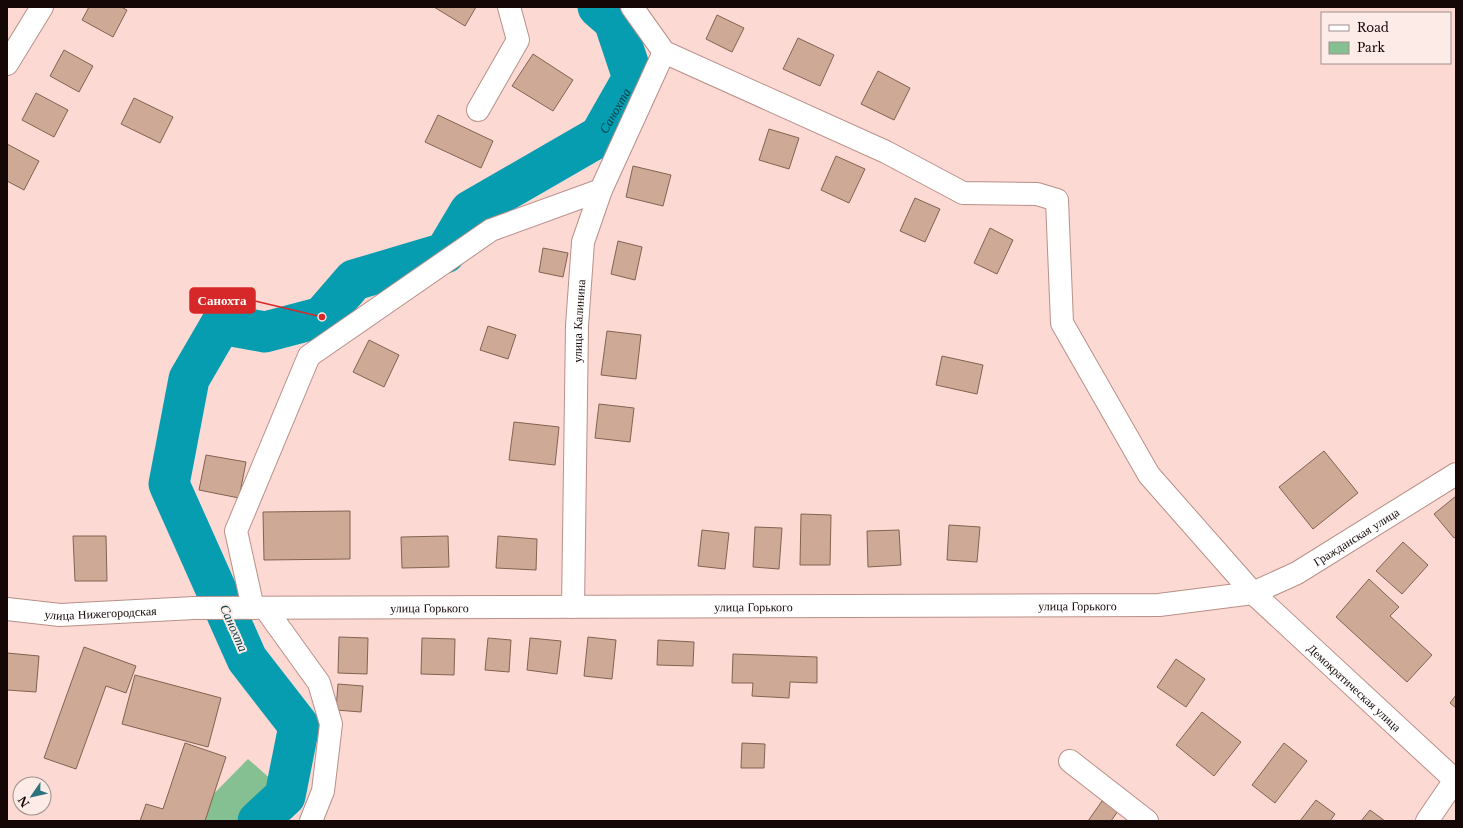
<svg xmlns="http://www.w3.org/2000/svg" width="1463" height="828" viewBox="0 0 1463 828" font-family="'Libre Baskerville',serif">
  <rect width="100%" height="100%" fill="#fcd9d2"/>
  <path fill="#85c092" d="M248 759 297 802 276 821H187Z"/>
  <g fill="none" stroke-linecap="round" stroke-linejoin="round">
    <path stroke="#069db1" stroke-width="41" id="s1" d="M258 821 285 796 299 726 247 659 169 484 189 379 221 324 265 332 322 317 354 280 445 253 470 211 600 136 633 78 614 21 598 7"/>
  </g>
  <g fill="#ceaa96" stroke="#826250">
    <path d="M89 7H121L127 10 113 37 82 20Z"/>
    <path d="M434 7H476L465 26Z"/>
    <path d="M717 15 744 28 732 52 706 39Z"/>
    <path d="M798 38 834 55 820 86 783 69Z"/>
    <path d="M64 50 93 66 79 92 50 76Z"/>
    <path d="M533 54 573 80 553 111 512 86Z"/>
    <path d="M878 71 910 88 894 120 861 104Z"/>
    <path d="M36 93 68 110 54 137 22 120Z"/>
    <path d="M134 98 173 117 160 143 121 124Z"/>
    <path d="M438 115 493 141 481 168 425 142Z"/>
    <path d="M769 129 799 138 789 169 759 160Z"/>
    <path d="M7 144 39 161 24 190 7 181Z"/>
    <path d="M836 156 865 169 849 203 821 190Z"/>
    <path d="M633 166 671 175 663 206 626 197Z"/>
    <path d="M915 198 940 209 925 242 900 231Z"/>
    <path d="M990 228 1013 240 997 274 974 263Z"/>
    <path d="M618 241 642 247 635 280 611 274Z"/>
    <path d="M543 248 568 253 563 277 539 272Z"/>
    <path d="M488 326 516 335 508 359 480 350Z"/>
    <path d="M607 331 641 335 636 379 601 375Z"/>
    <path d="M369 340 399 355 384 387 353 372Z"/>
    <path d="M942 356 983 365 977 394 936 385Z"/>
    <path d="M599 404 634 408 630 442 595 438Z"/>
    <path d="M514 422 559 427 555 465 509 460Z"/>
    <path d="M1324 451 1358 493 1313 529 1279 487Z"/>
    <path d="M206 455 246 462 239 498 199 490Z"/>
    <path d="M1456 496V537L1454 538 1434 514Z"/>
    <path d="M350 511V559L264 560 263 512Z"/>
    <path d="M801 514 831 515 830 565H800Z"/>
    <path d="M949 525 980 527 977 562 947 560Z"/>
    <path d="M755 527 782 528 779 569 753 567Z"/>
    <path d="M702 530 729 533 725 569 698 566Z"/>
    <path d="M899 530 901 565 868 567 867 531Z"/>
    <path d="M73 536H106L107 581H75Z"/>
    <path d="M448 536 449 567 402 568 401 537Z"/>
    <path d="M498 536 537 539 536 570 496 568Z"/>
    <path d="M1403 542 1428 565 1402 594 1376 571Z"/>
    <path d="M1369 579 1399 607 1390 616 1432 655 1407 682 1336 617Z"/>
    <path d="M339 637 368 638 367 674 338 673Z"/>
    <path d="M588 637 616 640 612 679 584 676Z"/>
    <path d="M422 638 455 639 454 675 421 674Z"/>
    <path d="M488 638 511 640 509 672 485 670Z"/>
    <path d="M530 638 561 641 557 674 527 670Z"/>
    <path d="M658 640 694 642 693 666 657 665Z"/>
    <path d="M84 647 136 666 126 693 106 686 76 769 44 758Z"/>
    <path d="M7 653 39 656 36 692 7 690Z"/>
    <path d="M733 654 817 657V683L790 682 789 698 752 696 753 683H732Z"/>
    <path d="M1176 659 1205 679 1186 707 1157 687Z"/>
    <path d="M135 675 221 698 208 747 122 724Z"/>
    <path d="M338 684 363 686 361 712 336 710Z"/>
    <path d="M1456 695V708L1450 703Z"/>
    <path d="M1202 712 1241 742 1214 776 1176 745Z"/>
    <path d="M185 743 226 757 205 821H140L146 804 163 809Z"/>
    <path d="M742 743 765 744 764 768H741Z"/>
    <path d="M1284 743 1307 761 1275 803 1252 785Z"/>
    <path d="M1316 800 1335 814 1330 821H1300Z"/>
    <path d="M1102 801 1118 811 1111 821H1088Z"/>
    <path d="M1370 810 1385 821H1361Z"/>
  </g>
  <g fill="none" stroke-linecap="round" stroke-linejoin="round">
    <defs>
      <g id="minor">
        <path id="s2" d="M632 7 664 52 886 152 963 193 1037 194 1057 200 1062 323 1149 475 1253 593 1456 781"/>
        <path d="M7 64 42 7"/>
        <path d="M478 110 518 40 509 7"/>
        <path id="s3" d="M573 607 577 326 583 242 601 190 664 52"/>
        <path d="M253 608 236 531 309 356 491 230 601 190"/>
        <path d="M265 608 319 683 331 724 323 791 311 821"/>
        <path id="s4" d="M7 609 60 615 194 608 1159 605 1253 593 1297 573 1456 474"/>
        <path d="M1070 761 1147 821"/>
        <path d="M1427 821 1455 780"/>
      </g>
    </defs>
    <use href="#minor" stroke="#b89089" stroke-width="24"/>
    <use href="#minor" stroke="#fff" stroke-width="22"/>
  </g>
  <g text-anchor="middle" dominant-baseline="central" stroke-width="4" stroke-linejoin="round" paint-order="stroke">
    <g font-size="12" fill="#150706" stroke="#fdebe7">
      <text stroke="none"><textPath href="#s3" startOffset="286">улица Калинина</textPath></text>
      <text stroke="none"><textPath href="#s4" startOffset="1365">Гражданская улица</textPath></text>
      <text stroke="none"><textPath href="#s4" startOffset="1071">улица Горького</textPath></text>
      <text stroke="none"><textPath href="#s4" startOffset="747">улица Горького</textPath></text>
      <text stroke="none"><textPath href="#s4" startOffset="423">улица Горького</textPath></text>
      <text stroke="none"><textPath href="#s4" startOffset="94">улица Нижегородская</textPath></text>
      <text stroke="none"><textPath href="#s2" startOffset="1075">Демократическая улица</textPath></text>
    </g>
    <g font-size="13" font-style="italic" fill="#074049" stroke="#fdebe7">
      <text stroke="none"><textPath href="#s1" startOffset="1031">Санохта</textPath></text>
      <text transform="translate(234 628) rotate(66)">Санохта</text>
    </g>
  </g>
  <path fill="none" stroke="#d62828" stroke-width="1.5" d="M322 317L255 301"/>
  <circle fill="#d62828" stroke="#fdebe7" stroke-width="1.5" cx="322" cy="317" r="4"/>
  <rect fill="#d62828" stroke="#d62828" stroke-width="1.5" x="190" y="288" width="65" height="25" rx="4"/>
  <g font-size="13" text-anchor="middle" font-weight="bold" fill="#fff">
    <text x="222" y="305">Санохта</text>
  </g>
  <rect width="1463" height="828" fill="none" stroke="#150706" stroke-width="16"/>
  <rect x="1321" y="12" width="130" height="52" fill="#fdebe7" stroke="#a0908d"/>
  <rect x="1329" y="25" width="20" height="6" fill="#ffffff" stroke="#a0908d"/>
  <text x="1357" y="32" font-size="12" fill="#150706">Road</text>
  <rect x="1329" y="42" width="20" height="12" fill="#85c092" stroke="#a0908d"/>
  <text x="1357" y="52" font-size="12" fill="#150706">Park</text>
  <g transform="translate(32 796) rotate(236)"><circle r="19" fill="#fdebe7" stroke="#a0908d"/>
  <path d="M0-3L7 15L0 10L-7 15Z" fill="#2c737f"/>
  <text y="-6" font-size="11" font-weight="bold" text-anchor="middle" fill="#150706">N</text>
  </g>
</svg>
